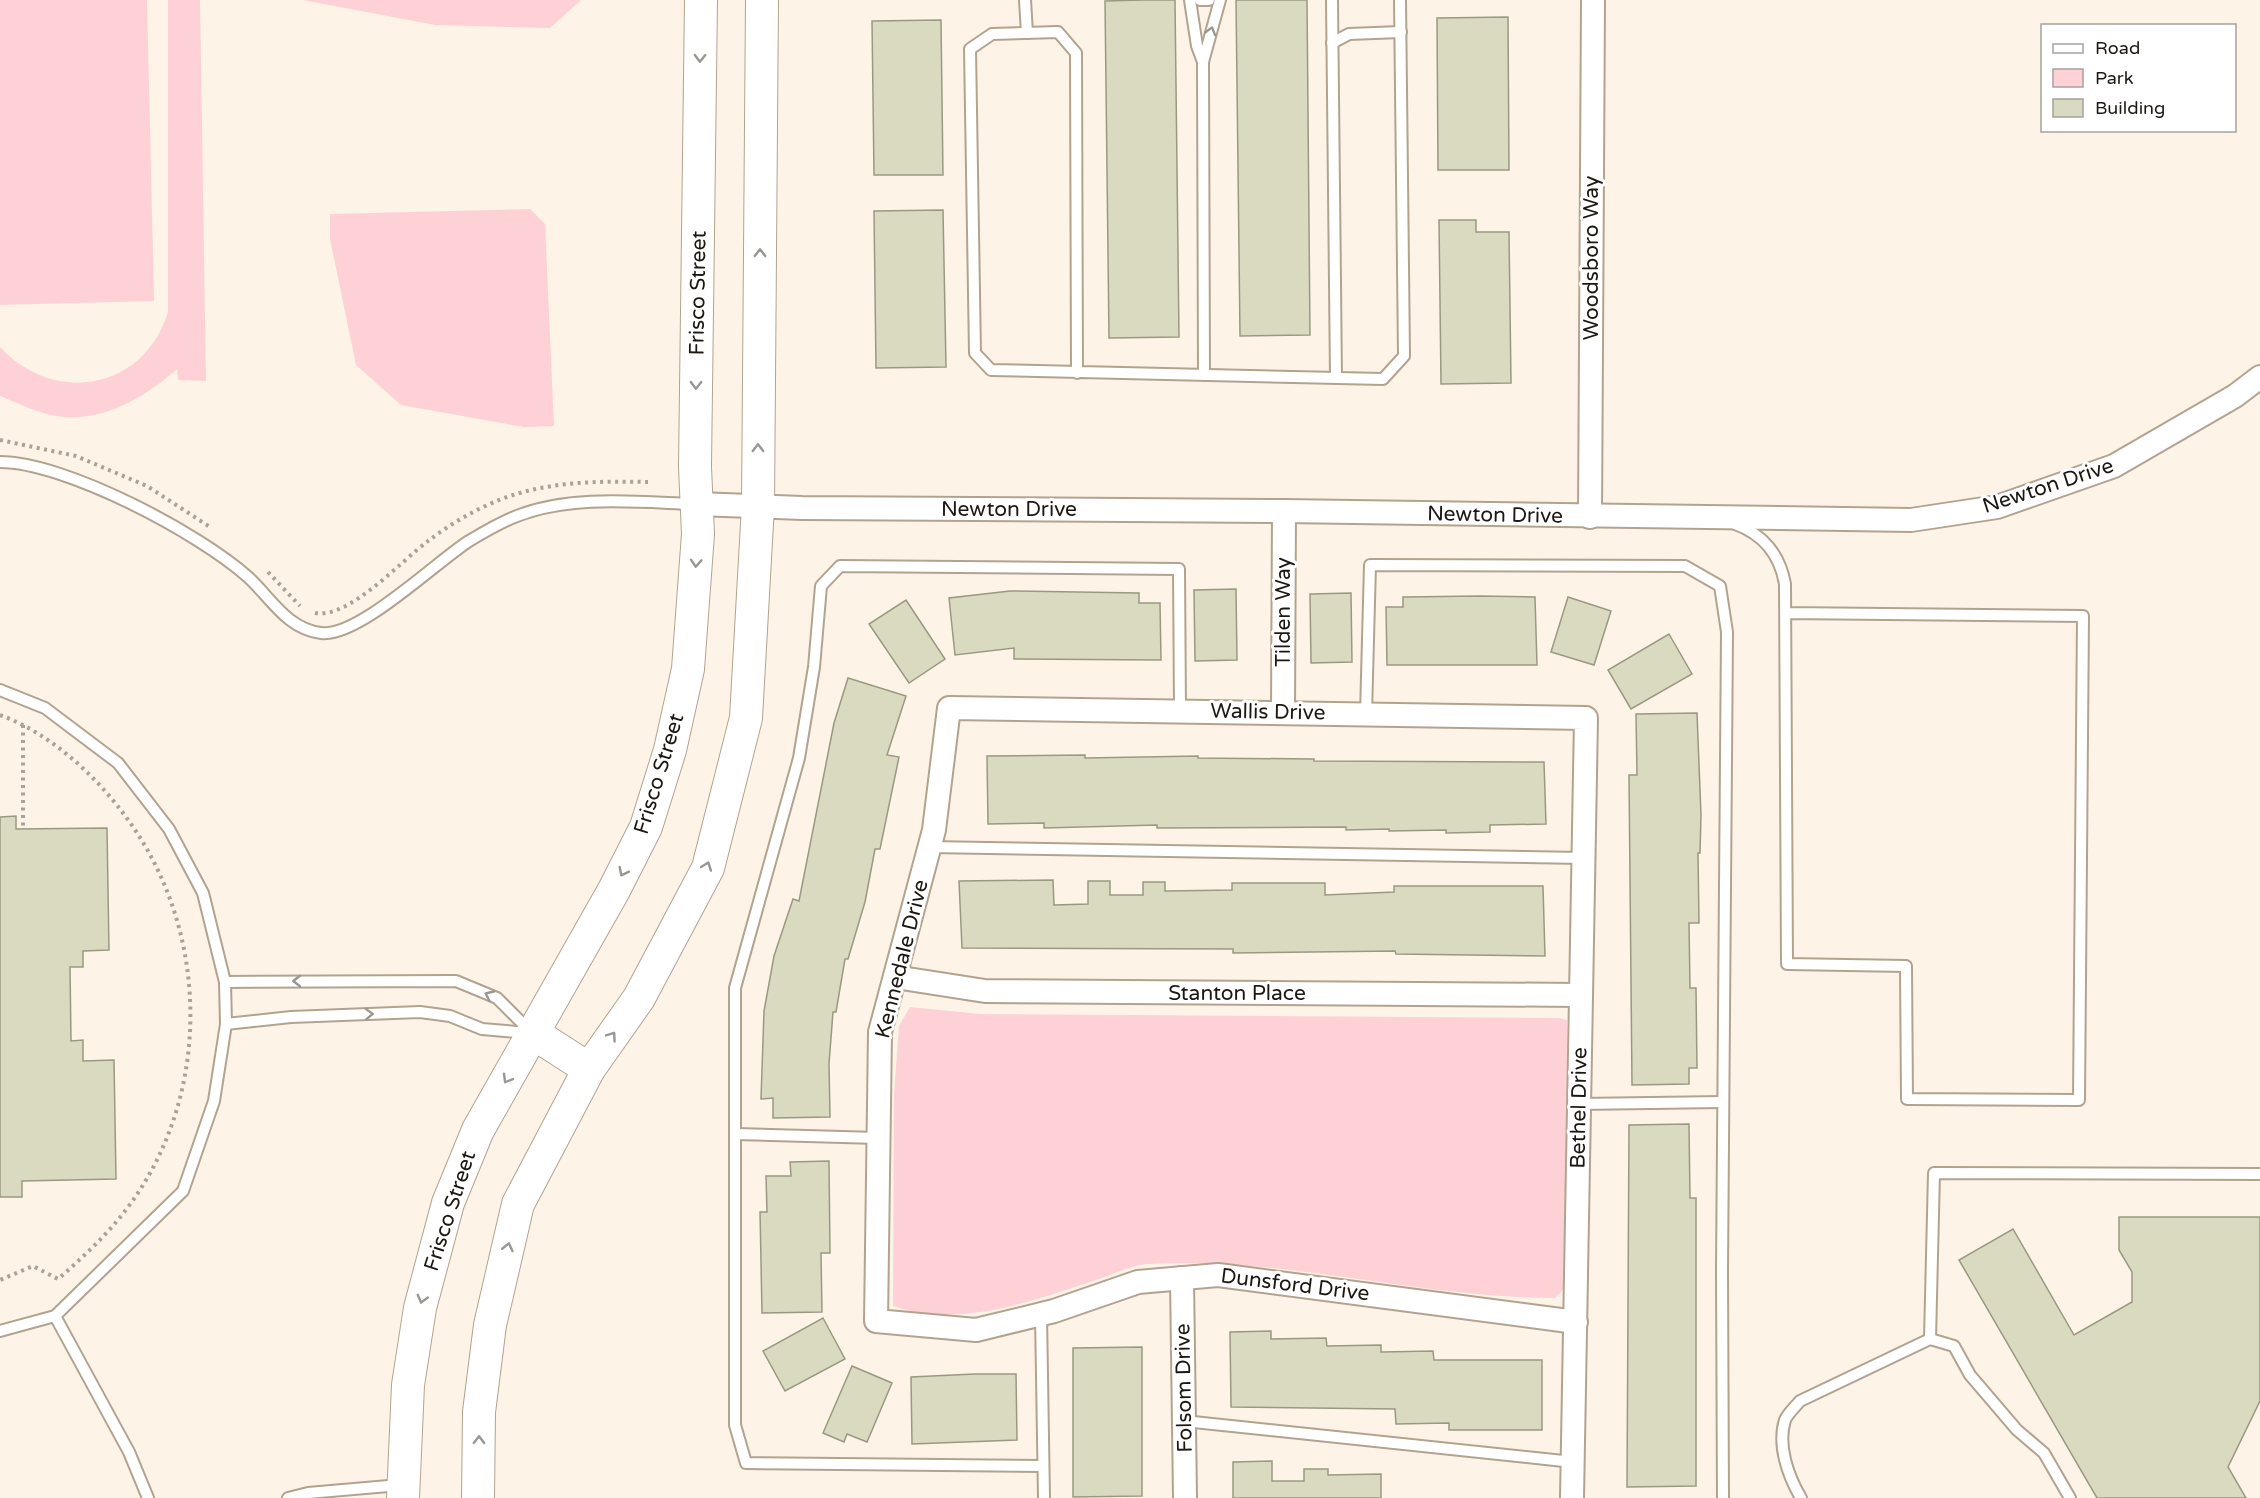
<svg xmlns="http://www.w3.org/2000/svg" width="2260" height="1498" viewBox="0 0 2260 1498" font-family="'Varela Round',sans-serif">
  <rect width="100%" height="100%" fill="#fdf4e7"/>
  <g fill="#fed1d7">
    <path d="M0 0H147L154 301 0 305Z"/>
    <path d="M168 0H200L206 381 178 380 177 369C144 398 102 423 56 416 37 413 18 403 0 396V347C55 406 144 390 168 312Z"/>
    <path d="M303 0H581L550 28 435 25Z"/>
    <path d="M530 209 545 224 554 426 524 427 401 405 356 365 330 239V214Z"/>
    <path d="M910 1007 980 1014 1559 1018 1567 1020 1566 1287 1555 1298C1419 1298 1284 1256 1148 1264 1131 1265 1112 1275 1096 1280 1031 1301 961 1329 893 1306L894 1094 899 1026Z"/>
  </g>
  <g fill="#dadac1" stroke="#999982" stroke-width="1.5">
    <path d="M1143 0H1175L1179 337 1109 338 1105 1Z"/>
    <path d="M1236 0H1307L1310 335 1240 336Z"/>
    <path d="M1508 17 1509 170H1438L1437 18Z"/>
    <path d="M941 20 943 175H874L872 21Z"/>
    <path d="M943 210 946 367 876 368 874 211Z"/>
    <path d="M1439 220H1476V232H1509L1511 383 1441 384Z"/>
    <path d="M1236 589 1237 660 1195 661 1194 590Z"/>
    <path d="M1010 591 1139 593V603H1160L1161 660 1014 659V648L955 655 949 598Z"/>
    <path d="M1351 593 1352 662 1311 663 1310 594Z"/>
    <path d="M1480 596 1535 597 1537 665H1387L1386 607H1403V597Z"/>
    <path d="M1568 597 1611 611 1594 665 1551 652Z"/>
    <path d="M906 600 945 659 909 683 869 624Z"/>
    <path d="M1669 634 1692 674 1631 709 1608 670Z"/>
    <path d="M848 678 906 696 887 755 899 757 880 849H875L865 902 848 959H845L836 1012H833L829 1064 830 1117 773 1118V1098L761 1099 764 1011 774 956 793 899 799 901 834 723Z"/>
    <path d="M1697 713 1701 815 1700 853H1698L1699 923H1689L1690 988H1696L1697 1068H1689V1084L1632 1085 1629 775H1637L1636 714Z"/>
    <path d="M1085 755V758L1198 756V758L1314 759V761L1544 762 1546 824 1490 825V832L1446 833V830L1389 831V829L1346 830V827L1157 828V825L1044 828V823L988 824 987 756Z"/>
    <path d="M16 816V829L107 828 109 950 83 951V967H70L71 1041 83 1040V1061L114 1060 116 1179 22 1181V1197H0V817Z"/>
    <path d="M1053 880 1054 905 1088 904V881H1110V895H1143V882H1165V891L1232 890V883H1325V895L1394 892V886H1543L1545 956 1396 954 1395 951 1233 953V949L962 948 959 881Z"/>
    <path d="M1689 1124 1690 1198H1696V1486L1627 1487 1629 1125Z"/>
    <path d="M829 1161 830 1253H821L822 1312 762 1313 760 1212H767L766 1176H791L790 1162Z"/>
    <path d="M2119 1217H2260V1401L2228 1467 2246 1498H2097L1959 1260 2013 1229 2074 1335 2132 1302V1272L2119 1250Z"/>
    <path d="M823 1318 845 1359 785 1391 763 1351Z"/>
    <path d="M1271 1331V1339L1326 1338 1327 1346 1381 1345V1352L1433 1351 1434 1360H1542V1430H1449V1423L1396 1424 1395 1409 1231 1407 1230 1332Z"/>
    <path d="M1142 1347V1496L1073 1497V1348Z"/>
    <path d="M852 1366 892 1383 867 1442 847 1434 844 1442 823 1433Z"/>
    <path d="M975 1374H1016L1017 1440 912 1444 911 1377Z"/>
    <path d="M1272 1461V1481H1304V1469H1328V1475L1381 1474V1498H1233V1462Z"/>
  </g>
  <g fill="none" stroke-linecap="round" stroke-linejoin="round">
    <defs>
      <g id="lane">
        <path d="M1025 0 1027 33"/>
        <path d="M1190 0 1197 46 1203 62"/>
        <path d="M1200 0H1209"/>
        <path d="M1332 0 1336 378"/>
        <path d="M1332 43 1349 34 1401 32"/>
        <path d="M1077 373 1076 53 1058 32 992 34 970 49 975 353 991 370 1383 379 1404 356 1400 0"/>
        <path d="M1204 375 1203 62 1220 0"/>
        <path d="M0 462C65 462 199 533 248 577 271 598 287 629 321 633 358 638 436 562 469 541 484 532 501 522 517 516 571 495 636 502 693 504"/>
        <path d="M1735 524C1763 534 1780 555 1785 584L1787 964 1906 966 1907 1099 2079 1100 2083 616 1786 613"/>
        <path d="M0 690 45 708 118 763 169 829 203 893 225 982 226 1024 214 1101 183 1191 55 1316 0 1331"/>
        <path d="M1366 714 1370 565 1685 566 1720 586 1727 632 1722 1271 1723 1498"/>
        <path d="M929 847 1584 858"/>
        <path d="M225 982 456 981 497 998 530 1031"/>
        <path d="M226 1024 291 1017 420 1012 450 1016 482 1029 529 1033"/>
        <path d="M1579 1104 1723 1102"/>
        <path d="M735 1134 878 1138"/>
        <path d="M1041 1314 1044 1498"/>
        <path d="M55 1316 129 1452 148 1498"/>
        <path d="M1930 1339 1934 1173 2260 1174"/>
        <path d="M1184 1421 1573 1462"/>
        <path d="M1043 1466 746 1463 735 1425V988L799 758 814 667 821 586 840 566 1179 569 1180 710"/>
        <path d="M288 1498 308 1493 400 1485"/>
        <path d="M1801 1498C1788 1476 1777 1445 1785 1420 1788 1413 1796 1406 1800 1401L1930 1339 1954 1346 1970 1375 2017 1430 2044 1453 2070 1498"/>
      </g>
      <g id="street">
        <path d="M697 504 802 508 1284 511 1911 520 1997 507 2114 466 2235 396 2260 377"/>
        <path d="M1590 517 1593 0"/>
        <path d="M1283 713 1284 511"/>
        <path d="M895 977 985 991 1581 995"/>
        <path d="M1182 1278 1185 1498"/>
        <path d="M1572 1498 1586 718 949 708 934 830 880 1032 876 1321 976 1330 1054 1311 1138 1282 1218 1275 1576 1322"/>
      </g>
      <g id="secondary">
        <path d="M533 1033 589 1069"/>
        <path d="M403 1498 408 1385 420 1308 448 1203 478 1130 614 890 646 827 670 750 688 669 698 534 695 467 701 0"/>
        <path d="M478 1498 479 1412 490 1325 518 1204 589 1069 639 998 708 868 746 718 758 506 762 0"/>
      </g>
    </defs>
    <use href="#lane" stroke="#b2a390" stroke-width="14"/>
    <use href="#street" stroke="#b2a390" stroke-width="26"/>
    <use href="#secondary" stroke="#b2a390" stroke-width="34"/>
    <g stroke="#a9a297" stroke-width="4" stroke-dasharray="3 4.5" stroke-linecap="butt">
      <path d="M0 440 76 456 147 486 210 527"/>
      <path d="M268 572 300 606"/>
      <path d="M315 613C349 619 400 562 428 541 449 525 474 510 499 500 547 481 598 481 648 482"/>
      <path d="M0 715C49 733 92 772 123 813 211 928 214 1096 125 1211 105 1237 82 1258 58 1279L33 1266 0 1280"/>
      <path d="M23 725V826"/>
    </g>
    <use href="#lane" stroke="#fff" stroke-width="10"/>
    <use href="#street" stroke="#fff" stroke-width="22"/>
    <use href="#secondary" stroke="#fff" stroke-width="32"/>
  </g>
  <defs><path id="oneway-chevron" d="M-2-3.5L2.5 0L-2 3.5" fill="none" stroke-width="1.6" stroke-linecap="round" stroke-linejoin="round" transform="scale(1.5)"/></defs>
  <g stroke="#999793">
    <use href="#oneway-chevron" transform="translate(1211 31) rotate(-74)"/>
    <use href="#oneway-chevron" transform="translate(700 58) rotate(91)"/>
    <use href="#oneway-chevron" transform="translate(760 253) rotate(-90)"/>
    <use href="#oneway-chevron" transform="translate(696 385) rotate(91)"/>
    <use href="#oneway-chevron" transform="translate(758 448) rotate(-90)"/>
    <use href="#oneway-chevron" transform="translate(696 563) rotate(94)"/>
    <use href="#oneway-chevron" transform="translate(707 866) rotate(-70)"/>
    <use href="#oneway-chevron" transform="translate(623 872) rotate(117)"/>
    <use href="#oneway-chevron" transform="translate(297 981) rotate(180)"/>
    <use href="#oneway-chevron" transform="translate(489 995) rotate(-155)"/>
    <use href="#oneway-chevron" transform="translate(369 1014) rotate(-2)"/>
    <use href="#oneway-chevron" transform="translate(612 1036) rotate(-55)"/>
    <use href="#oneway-chevron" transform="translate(507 1079) rotate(120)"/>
    <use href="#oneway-chevron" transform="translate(508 1247) rotate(-77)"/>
    <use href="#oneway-chevron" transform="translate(422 1299) rotate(105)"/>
    <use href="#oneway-chevron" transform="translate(479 1440) rotate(-89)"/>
  </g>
  <g text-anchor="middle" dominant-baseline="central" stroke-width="6" stroke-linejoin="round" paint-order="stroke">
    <g font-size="21" fill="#1c1710" stroke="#fff">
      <text transform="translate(1591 258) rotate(-90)">Woodsboro Way</text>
      <text transform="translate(698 293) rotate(-89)">Frisco Street</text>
      <text transform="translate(2048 486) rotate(-18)">Newton Drive</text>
      <text x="1009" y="509">Newton Drive</text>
      <text transform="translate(1495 515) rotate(1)">Newton Drive</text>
      <text transform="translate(1283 612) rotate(-90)">Tilden Way</text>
      <text transform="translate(1268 712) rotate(1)">Wallis Drive</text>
      <text transform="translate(659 774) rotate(-73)">Frisco Street</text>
      <text transform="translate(902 959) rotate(-76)">Kennedale Drive</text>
      <text x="1237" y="993">Stanton Place</text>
      <text transform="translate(1579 1108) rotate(-89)">Bethel Drive</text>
      <text transform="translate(450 1211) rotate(-72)">Frisco Street</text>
      <text transform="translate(1295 1285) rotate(7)">Dunsford Drive</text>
      <text transform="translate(1184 1388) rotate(-91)">Folsom Drive</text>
    </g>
  </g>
  <rect x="2041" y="24" width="195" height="108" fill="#ffffff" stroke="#a4a29f" stroke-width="1.5"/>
  <rect x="2053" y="44" width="30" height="9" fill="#ffffff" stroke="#a4a29f" stroke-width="1.5"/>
  <text x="2095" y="54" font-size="18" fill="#1c1710">Road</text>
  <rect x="2053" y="69" width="30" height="18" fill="#fed1d7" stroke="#a4a29f" stroke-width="1.5"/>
  <text x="2095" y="84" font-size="18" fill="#1c1710">Park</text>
  <rect x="2053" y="99" width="30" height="18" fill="#dadac1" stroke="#a4a29f" stroke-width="1.5"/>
  <text x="2095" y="114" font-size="18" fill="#1c1710">Building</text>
</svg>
